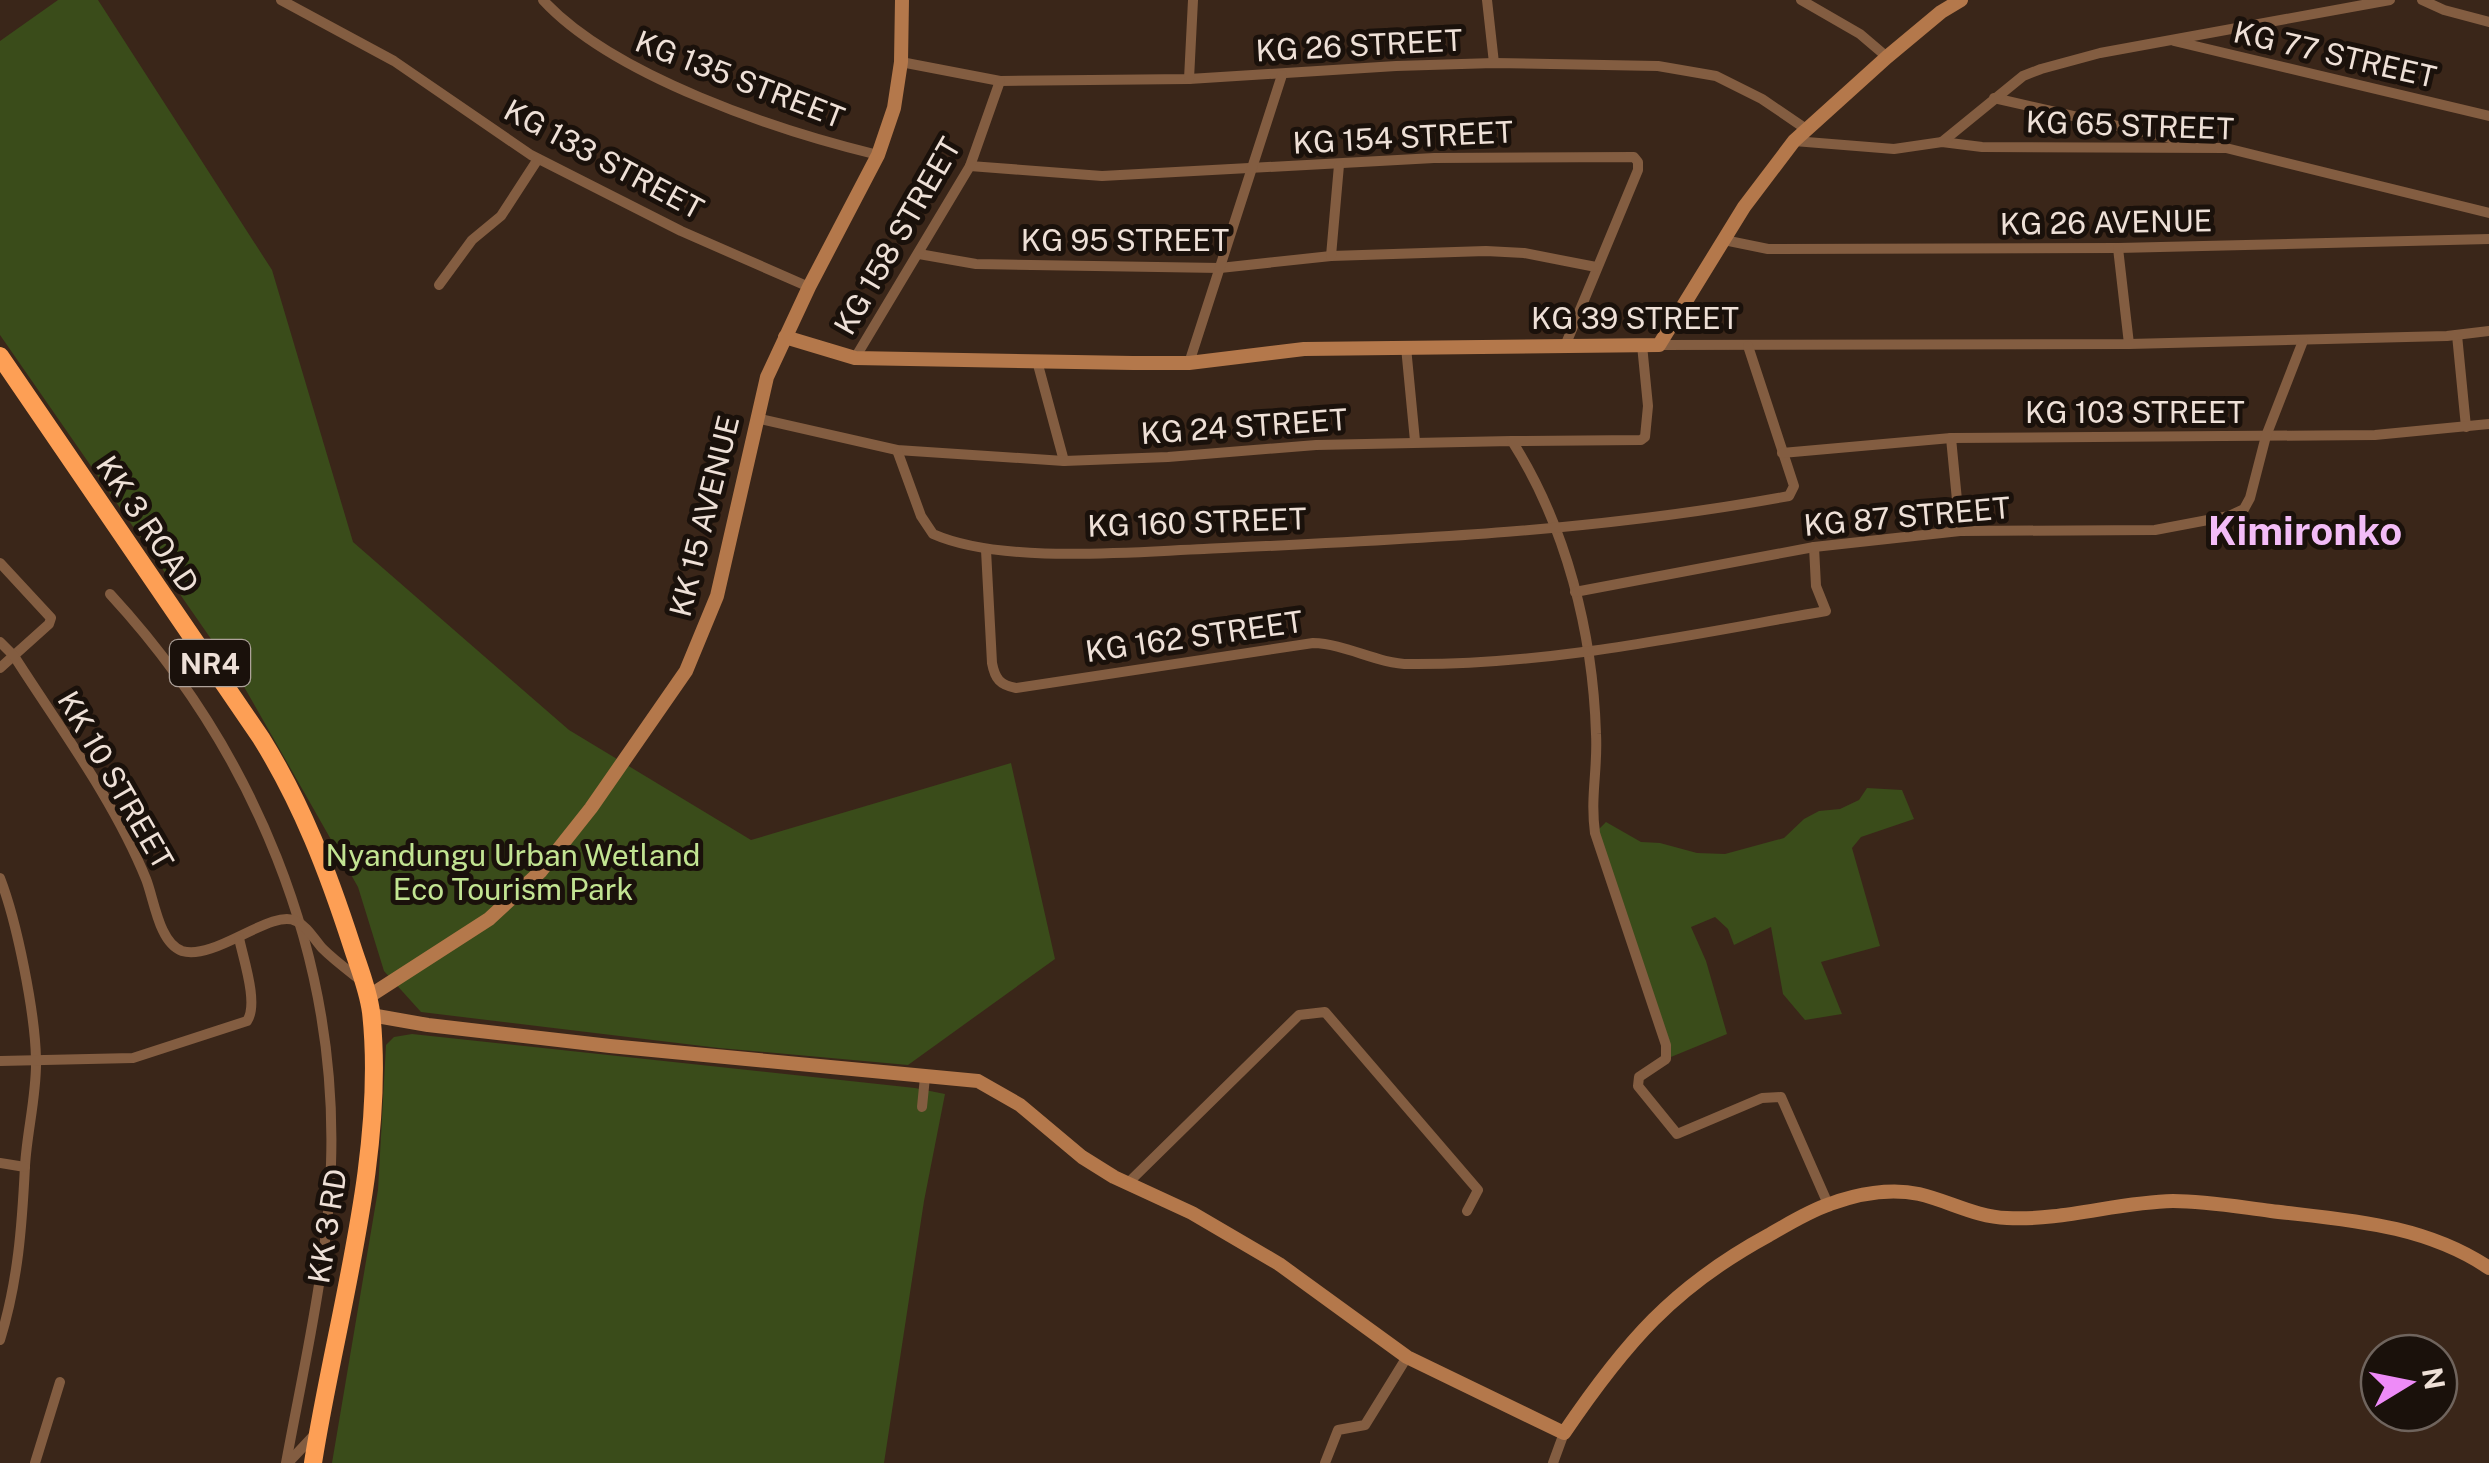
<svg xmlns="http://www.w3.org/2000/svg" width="2489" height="1463" viewBox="0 0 2489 1463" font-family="'Public Sans',sans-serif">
  <rect width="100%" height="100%" fill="#3a2619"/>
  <g fill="#3a4c1a">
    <path d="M58 0H98L272 270 353 542 569 730 751 840 1011 763 1055 959 908 1065 719 1048 421 1012 384 971 358 887 243 685 0 335V41Z"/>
    <path d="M1867 788 1902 790 1914 819 1861 837 1852 848 1880 946 1821 962 1842 1014 1805 1020 1783 994 1771 927 1734 945 1728 929 1715 917 1691 927 1706 961 1727 1034 1666 1059 1595 833 1606 822 1641 842 1660 843 1697 853 1725 854 1784 838 1804 819 1819 811 1840 809 1859 800Z"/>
    <path d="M412 1034 915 1088 945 1094 924 1201 884 1463H332L378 1190 386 1045 394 1037Z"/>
  </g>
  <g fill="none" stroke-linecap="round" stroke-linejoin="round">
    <g stroke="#835d41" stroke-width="10">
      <path d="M281 0 394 61 531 155 681 231 809 287"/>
      <path d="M543 0C613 76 778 131 878 155"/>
      <path d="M1487 0 1494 63"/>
      <path d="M1801 0 1860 34 1887 57"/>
      <path d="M2422 0 2444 10 2489 22"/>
      <path d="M2174 41 2489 116"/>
      <path d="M901 62 1000 81 1189 79 1396 66 1494 63 1658 66 1716 76 1762 99 1806 129"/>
      <path d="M1189 79 1193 0"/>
      <path d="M1994 98 2188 142"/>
      <path d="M1794 141 1894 149 1942 142 1982 147 2226 148 2489 213"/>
      <path d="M1942 142 2023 76 2041 69 2100 53 2390 0"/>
      <path d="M970 166 1102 176 1434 158 1634 157 1638 162V170L1565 346"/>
      <path d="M1724 240 1768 249 2118 248 2489 239"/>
      <path d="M2118 248 2129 344"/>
      <path d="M919 254 976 264 1220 268 1331 256 1486 251 1524 253 1596 267"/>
      <path d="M1331 256 1339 165"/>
      <path d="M439 285 472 240 501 216 538 159"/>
      <path d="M2457 335 2466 427"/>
      <path d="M1659 345 2129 344 2447 336 2489 331"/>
      <path d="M1406 347 1415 441"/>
      <path d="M855 358 970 166 1000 81"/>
      <path d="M1037 361 1064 461"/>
      <path d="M1189 363 1282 75"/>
      <path d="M756 418 897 450 1064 461 1168 457 1316 445 1512 441C1566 526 1593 633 1596 734 1598 769 1590 796 1595 833L1666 1045V1059L1639 1077 1638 1086 1677 1134 1762 1098 1781 1097 1828 1204"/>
      <path d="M1951 438 1960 531"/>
      <path d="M1512 441 1641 440 1645 437 1648 406 1642 345"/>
      <path d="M897 450 921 516 933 534C1001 564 1128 552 1204 549 1400 540 1596 532 1789 496L1794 486 1748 346"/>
      <path d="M1782 453 1951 438 2375 435 2489 424"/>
      <path d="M986 550 992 663C995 679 1000 685 1016 688L1313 643C1347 644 1377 664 1410 664 1551 665 1688 635 1826 611L1816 586 1814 547"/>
      <path d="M0 563 51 618 49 624 0 668"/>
      <path d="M1575 592 1814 547 1960 531 2155 530 2229 516 2244 509 2250 498 2266 436 2303 341"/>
      <path d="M110 594C253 749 338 952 331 1164 328 1264 304 1365 286 1463"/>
      <path d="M0 642 14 656C60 728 114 800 146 879 154 899 159 943 182 951 215 961 272 908 296 921 307 926 314 939 322 948 335 961 349 971 363 982"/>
      <path d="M0 878C17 922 35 1012 36 1059 37 1094 27 1131 25 1166 22 1226 18 1282 0 1340"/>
      <path d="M0 1061 133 1058 247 1021C259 1004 243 958 239 938"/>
      <path d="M922 1107 925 1077"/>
      <path d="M0 1163 25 1167"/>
      <path d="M1128 1183 1299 1015 1325 1012 1478 1190 1467 1211"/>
      <path d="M35 1463 60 1382"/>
      <path d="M288 1463 317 1432"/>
      <path d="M1325 1463 1338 1430 1365 1425 1407 1357"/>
      <path d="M1553 1463 1564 1433"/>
    </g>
    <g stroke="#b4784b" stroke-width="14">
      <path d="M785 337 855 358 1133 363H1189L1304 349 1659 345 1744 207 1794 141 1887 57 1941 12 1961 0"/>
      <path d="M368 997 489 919 541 871 591 808 686 671 717 596 767 377 809 287 878 155 894 108 901 62 902 0"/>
      <path d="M371 1015 428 1025 610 1046 978 1081 1020 1105 1082 1157 1114 1177 1192 1213 1279 1264 1407 1357 1564 1433C1625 1343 1673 1287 1769 1235 1788 1224 1809 1211 1830 1204 1857 1194 1890 1188 1919 1194 1949 1201 1976 1217 2007 1218 2063 1221 2118 1202 2173 1201 2206 1201 2239 1207 2271 1211 2347 1220 2424 1224 2489 1268"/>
    </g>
    <path stroke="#fd9f55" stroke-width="18" d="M0 356 261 738C302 804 328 872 352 946 359 968 368 989 371 1012 387 1155 335 1321 313 1463"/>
  </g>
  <g text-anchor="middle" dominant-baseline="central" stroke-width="10" stroke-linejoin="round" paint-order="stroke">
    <rect fill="#1a110b" stroke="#aea29a" stroke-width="2.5" x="170" y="640" width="80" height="46" rx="8"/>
    <g font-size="28" font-weight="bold" fill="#eee0d7">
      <text x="210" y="663">NR4</text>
    </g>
    <g font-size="30" fill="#eee0d7" stroke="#1a110b">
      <text transform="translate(1359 45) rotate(-3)">KG 26 STREET</text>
      <text transform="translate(2335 54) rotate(13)">KG 77 STREET</text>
      <text transform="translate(740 79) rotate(21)">KG 135 STREET</text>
      <text transform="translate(2130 125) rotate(2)">KG 65 STREET</text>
      <text transform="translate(1403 137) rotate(-3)">KG 154 STREET</text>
      <text transform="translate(604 159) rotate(28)">KG 133 STREET</text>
      <text transform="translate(2106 222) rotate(-1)">KG 26 AVENUE</text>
      <text transform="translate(897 236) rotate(-60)">KG 158 STREET</text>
      <text x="1125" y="240">KG 95 STREET</text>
      <text x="1635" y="318">KG 39 STREET</text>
      <text x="2135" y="412">KG 103 STREET</text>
      <text transform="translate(1244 426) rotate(-4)">KG 24 STREET</text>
      <text transform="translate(704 516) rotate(-76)">KK 15 AVENUE</text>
      <text transform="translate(1907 516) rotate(-5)">KG 87 STREET</text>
      <text transform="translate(1197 522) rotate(-2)">KG 160 STREET</text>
      <text transform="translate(148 524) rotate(56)">KK 3 ROAD</text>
      <text transform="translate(1194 636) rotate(-8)">KG 162 STREET</text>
      <text transform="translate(116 780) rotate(60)">KK 10 STREET</text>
      <text transform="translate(327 1226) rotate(-81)">KK 3 RD</text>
    </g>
    <g font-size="30" fill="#c2e492" stroke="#1a110b">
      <text x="513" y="855">Nyandungu Urban Wetland<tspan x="513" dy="34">Eco Tourism Park</tspan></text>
    </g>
    <g font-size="40" font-weight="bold" fill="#f3bcf7" stroke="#1a110b">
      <text x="2305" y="530">Kimironko</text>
    </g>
  </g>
  <g transform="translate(2409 1383) rotate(80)"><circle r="48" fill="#1a110b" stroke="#6f645d" stroke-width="2.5"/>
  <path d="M0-8L18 38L0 25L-18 38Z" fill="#ee8bf8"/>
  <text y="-15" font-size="28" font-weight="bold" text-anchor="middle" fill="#eee0d7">N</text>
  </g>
</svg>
